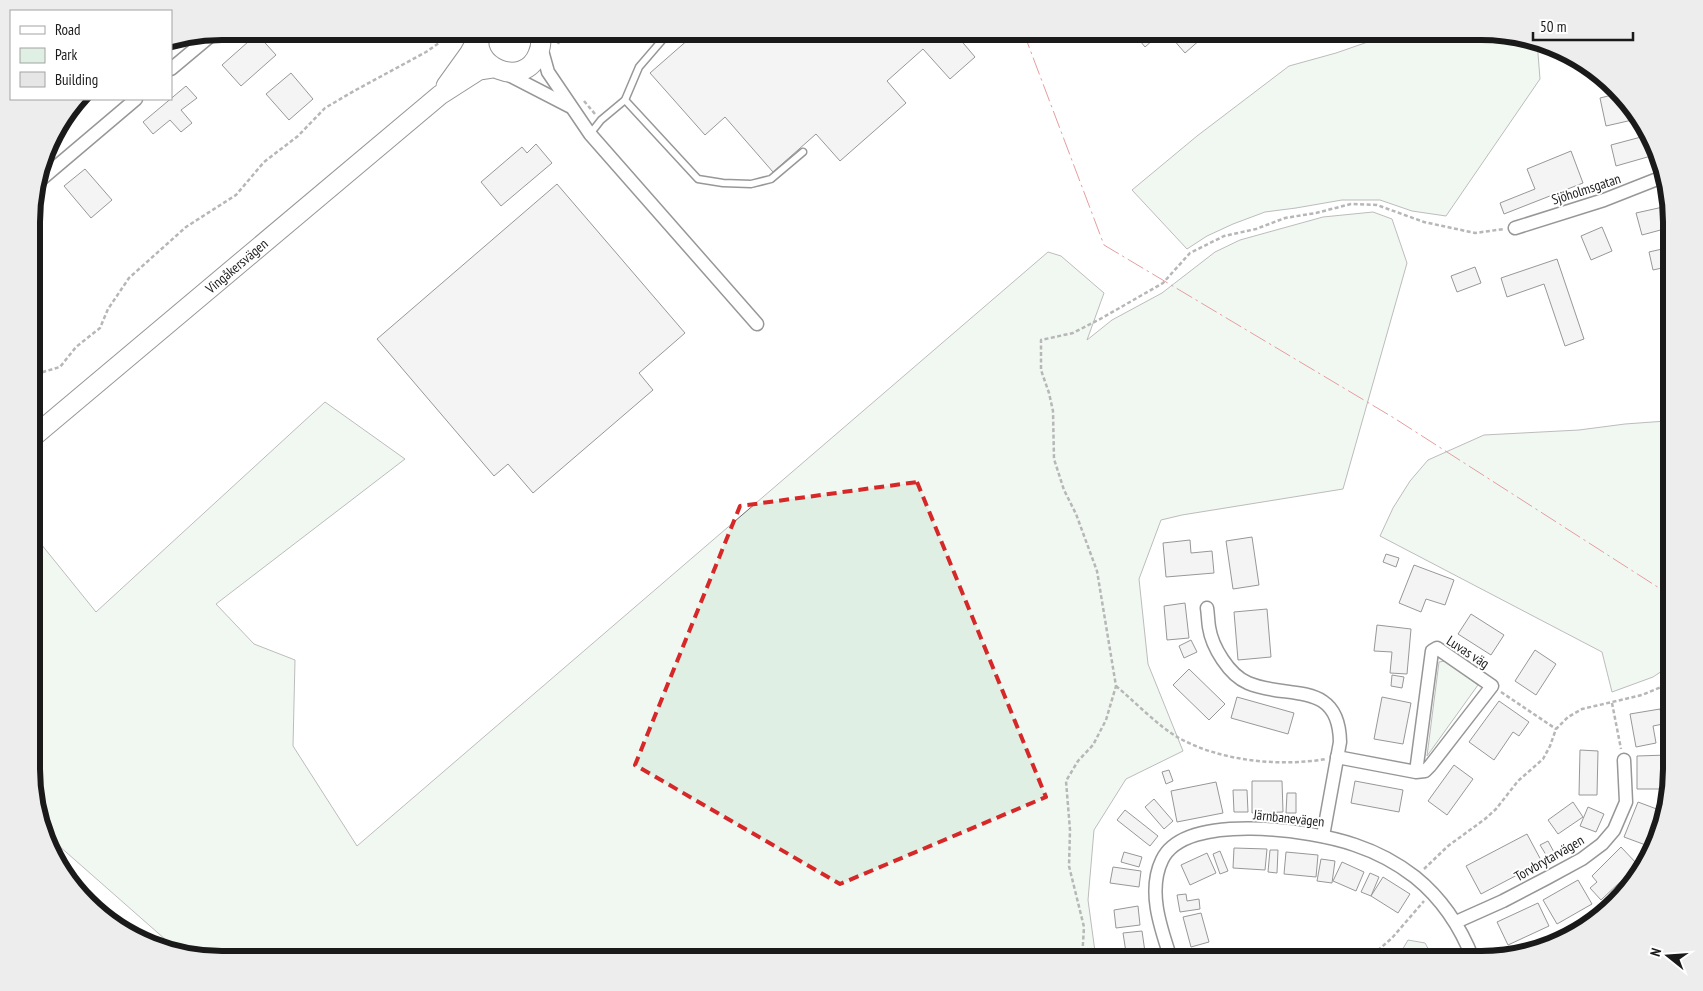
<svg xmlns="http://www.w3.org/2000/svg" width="1703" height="991" viewBox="0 0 1703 991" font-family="'PT Sans Narrow',sans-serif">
  <rect width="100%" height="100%" fill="#fff"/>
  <g fill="#e0efe3" stroke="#6a6a6a">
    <path d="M1390 31H1481L1530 38 1537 41 1540 79 1446 216 1412 211 1380 200H1342L1296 208 1265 212 1233 224 1207 236 1187 249 1132 190 1197 136 1289 66 1336 53 1385 36Z"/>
    <path d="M1373 212 1392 219 1407 263 1343 489 1182 515 1161 520 1139 579 1148 664 1183 751 1126 779 1094 830 1088 900 1096 959 222 960 183 955 50 838 33 793V534L96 612 325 402 405 459 216 604 254 644 295 660 293 746 357 846 1048 252 1061 256 1104 293 1087 340 1112 320 1162 293 1215 252 1240 240 1323 217Z"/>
    <path d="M1666 421 1671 422V665L1653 677 1612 692 1602 652 1380 536 1393 508 1410 481 1428 460 1484 435 1579 430 1625 424Z"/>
    <path d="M1445 661 1478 685 1427 756 1439 662Z"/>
    <path d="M1408 940 1425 943 1434 959H1397Z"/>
  </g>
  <g fill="#e6e6e6" stroke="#1a1a1a">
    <path d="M698 31H953L975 57 950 79 923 49 887 81 906 103 840 161 816 134 773 172 725 117 705 135 650 73Z"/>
    <path d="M1132 31H1163L1145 47Z"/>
    <path d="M1166 31H1210L1185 53Z"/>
    <path d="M257 34 276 55 241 86 222 65Z"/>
    <path d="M291 73 313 99 289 120 266 94Z"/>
    <path d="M186 86 197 98 181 110 192 123 181 132 170 120 153 134 143 122Z"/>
    <path d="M1616 94 1640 116 1641 118 1606 126 1600 98Z"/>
    <path d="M1646 129 1654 146 1649 148 1651 156 1616 166 1611 145 1641 137 1639 131Z"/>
    <path d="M536 144 552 163 501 206 481 182 522 147 527 153Z"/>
    <path d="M1571 151 1583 183 1504 214 1500 203 1535 189 1527 169Z"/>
    <path d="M85 169 112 200 91 218 64 186Z"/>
    <path d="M557 184 685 333 639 373 653 390 533 493 508 464 494 476 377 339Z"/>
    <path d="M1663 207 1668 228 1642 235 1636 213Z"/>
    <path d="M1602 227 1612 251 1591 260 1581 236Z"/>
    <path d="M1671 247V266L1653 270 1649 252Z"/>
    <path d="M1557 259 1584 339 1565 346 1544 284 1507 297 1501 278Z"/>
    <path d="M1475 267 1481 283 1457 292 1451 276Z"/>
    <path d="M1671 290V309L1667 310 1662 293Z"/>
    <path d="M1252 537 1259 585 1233 589 1226 541Z"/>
    <path d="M1190 540 1191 553 1212 551 1214 573 1166 577 1163 543Z"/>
    <path d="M1386 554 1399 558 1396 567 1383 562Z"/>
    <path d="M1414 565 1454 580 1445 605 1426 599 1421 612 1399 603Z"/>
    <path d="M1185 603 1189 638 1167 640 1164 606Z"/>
    <path d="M1267 609 1271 657 1238 660 1234 612Z"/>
    <path d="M1471 614 1504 635 1491 655 1458 634Z"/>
    <path d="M1377 625 1411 629 1407 674 1390 673 1392 652 1374 651Z"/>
    <path d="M1191 640 1197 652 1184 658 1179 646Z"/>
    <path d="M1535 650 1556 664 1536 695 1515 681Z"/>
    <path d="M1189 669 1225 704 1209 720 1173 685Z"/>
    <path d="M1392 675 1404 677 1402 688 1391 686Z"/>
    <path d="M1237 697 1294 713 1288 734 1231 718Z"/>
    <path d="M1382 697 1411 703 1403 744 1374 739Z"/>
    <path d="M1499 701 1529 722 1519 736 1513 732 1494 760 1469 742Z"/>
    <path d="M1660 709 1663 724 1653 726 1656 743 1636 747 1630 714Z"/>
    <path d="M1580 750 1598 751 1597 795H1579Z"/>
    <path d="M1668 755V789H1637V756Z"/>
    <path d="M1454 765 1473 779 1447 815 1428 801Z"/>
    <path d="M1169 770 1173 781 1166 784 1162 772Z"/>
    <path d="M1252 781H1282L1283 812 1252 813Z"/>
    <path d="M1355 781 1403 790 1399 812 1351 803Z"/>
    <path d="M1216 782 1223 813 1177 822 1171 791Z"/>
    <path d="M1233 790H1247L1248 812H1234Z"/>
    <path d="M1287 793H1296V813H1286Z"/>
    <path d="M1154 799 1173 821 1164 829 1145 807Z"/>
    <path d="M1573 802 1583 817 1558 834 1548 820Z"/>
    <path d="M1638 802 1662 811 1651 847 1624 837Z"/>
    <path d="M1588 807 1604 814 1596 832 1580 826Z"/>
    <path d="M1125 810 1158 836 1150 846 1117 820Z"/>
    <path d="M1527 834 1542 862 1481 894 1466 866Z"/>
    <path d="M1548 841 1555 854 1548 858 1540 845Z"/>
    <path d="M1621 847 1638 865 1601 900 1590 888 1597 882 1592 876Z"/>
    <path d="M1234 848 1267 849 1265 870 1233 868Z"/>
    <path d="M1270 850H1278L1277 873 1268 872Z"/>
    <path d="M1220 851 1228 871 1220 874 1213 854Z"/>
    <path d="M1124 852 1142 857 1139 867 1121 862Z"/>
    <path d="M1286 852 1318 855 1316 877 1284 874Z"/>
    <path d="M1207 853 1216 873 1190 885 1181 865Z"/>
    <path d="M1321 859 1335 861 1332 883 1317 881Z"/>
    <path d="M1342 862 1364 872 1356 891 1333 881Z"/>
    <path d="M1113 867 1141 871 1139 887 1110 883Z"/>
    <path d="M1370 873 1379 877 1371 896 1361 892Z"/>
    <path d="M1383 877 1410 894 1398 913 1371 896Z"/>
    <path d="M1578 880 1592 904 1557 924 1543 900Z"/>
    <path d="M1186 894 1187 901 1199 899 1200 909 1180 912 1177 895Z"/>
    <path d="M1538 903 1549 926 1508 945 1497 922Z"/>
    <path d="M1138 906 1140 925 1116 928 1114 910Z"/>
    <path d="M1201 913 1209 942 1191 947 1183 917Z"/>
    <path d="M1142 931 1146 959H1127L1123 933Z"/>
  </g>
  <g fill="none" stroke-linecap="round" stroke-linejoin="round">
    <defs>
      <g id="service">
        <path d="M1354 38 1362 31"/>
        <path d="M625 100 698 179 723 183 751 184 771 179 803 152"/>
        <path d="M590 134 601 120 625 100 639 67 670 31"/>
      </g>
      <g id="minor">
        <path d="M541 47 548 72 590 134 757 324"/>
        <path d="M171 69 214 33"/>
        <path d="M505 73 569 106"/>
        <path d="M38 182 136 99"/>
        <path d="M1515 228 1604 200 1665 176"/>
        <path d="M1207 608C1208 614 1208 621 1209 627 1212 647 1229 675 1248 683 1287 700 1339 679 1340 742L1323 836"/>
        <path d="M1337 757 1416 772 1425 771 1430 766 1492 686 1437 648 1432 651 1416 772"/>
        <path d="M1456 922 1503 901 1547 878 1582 859 1602 844 1614 830 1626 802 1624 760"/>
        <path d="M1171 959C1161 929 1147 891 1162 860 1185 811 1313 830 1355 845 1376 852 1397 863 1415 877 1441 898 1461 928 1473 959"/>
      </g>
      <g id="primary">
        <path d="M481 31C467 67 524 90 538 54 541 47 542 39 539 31"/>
        <path d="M446 86 469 54 479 36"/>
        <path id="s1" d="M33 437 440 95 479 70 492 68"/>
      </g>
    </defs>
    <use href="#service" stroke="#1a1a1a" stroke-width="9"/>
    <use href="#minor" stroke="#1a1a1a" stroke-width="15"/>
    <use href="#primary" stroke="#1a1a1a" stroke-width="21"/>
    <g stroke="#5f5f5f" stroke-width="2.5" stroke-dasharray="4 2.5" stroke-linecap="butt">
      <path d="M558 44 563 31"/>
      <path d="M584 101 595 114"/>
      <path d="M36 374 60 367 76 347 100 328 108 309 129 278 186 227 236 195 264 162 298 136 325 108 354 91 426 52 446 38 449 31"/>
      <path d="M1116 686C1134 701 1159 727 1179 738 1220 761 1280 767 1326 759"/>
      <path d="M1501 692 1556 729"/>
      <path d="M1612 703 1621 749"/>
      <path d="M61 869 142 941"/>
      <path d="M1424 869 1448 846 1485 819 1496 809 1518 781 1543 759 1550 746 1556 729 1568 717 1582 709 1642 695 1671 683"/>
      <path d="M1082 959 1084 927 1069 866 1070 830 1066 781 1078 761 1093 745 1106 720 1116 686 1097 571 1076 514 1064 490 1054 459 1053 411 1049 393 1041 370V340L1073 333 1102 318 1163 283 1190 253 1224 236 1256 229 1285 218 1316 213 1351 204 1377 205 1424 222 1475 233 1504 229"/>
      <path d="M1368 959 1392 938 1424 901"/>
    </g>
    <use href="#service" stroke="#fff" stroke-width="6"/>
    <use href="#minor" stroke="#fff" stroke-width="12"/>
    <use href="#primary" stroke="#fff" stroke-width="19"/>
    <path stroke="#c62828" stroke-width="1" stroke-dasharray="18 4 2.5 4" stroke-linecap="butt" d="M1023 31 1104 245 1394 418 1667 593H1671"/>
  </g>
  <path d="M0 0H1703V991H0ZM917 482 1046 797 840 884 635 765 740 506Z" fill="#fff" fill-opacity=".55" fill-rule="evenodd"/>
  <path fill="none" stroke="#d62828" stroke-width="4" stroke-dasharray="10 6" stroke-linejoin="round" d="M917 482 1046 797 840 884 635 765 740 506Z"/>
  <g text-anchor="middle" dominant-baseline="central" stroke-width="4" stroke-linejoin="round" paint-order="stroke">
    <g font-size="14" fill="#1a1a1a" stroke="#fff">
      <text transform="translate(1586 189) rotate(-18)">Sjöholmsgatan</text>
      <text stroke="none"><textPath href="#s1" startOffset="266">Vingåkersvägen</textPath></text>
      <text transform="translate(1468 652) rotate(33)">Luvas väg</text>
      <text transform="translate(1289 818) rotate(6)">Järnbanevägen</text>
      <text transform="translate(1549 858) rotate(-30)">Torvbrytarvägen</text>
    </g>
  </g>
  <path d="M0 0H1703V991H0ZM222 40H1481A182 182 0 0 1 1663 222V769A182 182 0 0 1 1481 951H222A182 182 0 0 1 40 769V222A182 182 0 0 1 222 40Z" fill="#ededed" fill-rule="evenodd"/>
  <path fill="none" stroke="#1a1a1a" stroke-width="6" d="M222 40H1481A182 182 0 0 1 1663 222V769A182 182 0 0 1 1481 951H222A182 182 0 0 1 40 769V222A182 182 0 0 1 222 40Z"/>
  <rect x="10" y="10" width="162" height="90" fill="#ffffff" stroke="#a3a3a3"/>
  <rect x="20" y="26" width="25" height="8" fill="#ffffff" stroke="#a3a3a3"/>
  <text x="55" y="35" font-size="15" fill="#1a1a1a">Road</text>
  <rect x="20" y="48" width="25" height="15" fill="#e0efe3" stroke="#a3a3a3"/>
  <text x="55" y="60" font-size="15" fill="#1a1a1a">Park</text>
  <rect x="20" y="72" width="25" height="15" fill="#e6e6e6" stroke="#a3a3a3"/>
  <text x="55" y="85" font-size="15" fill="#1a1a1a">Building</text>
  <g transform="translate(1668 956) rotate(287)" stroke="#ffffff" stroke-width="4" paint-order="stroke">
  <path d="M0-4L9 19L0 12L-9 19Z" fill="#1a1a1a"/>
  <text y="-8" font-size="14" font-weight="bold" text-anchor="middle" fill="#1a1a1a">N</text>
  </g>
  <path d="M1533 32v8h100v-8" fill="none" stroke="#1a1a1a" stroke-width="2.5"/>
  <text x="1540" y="32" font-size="15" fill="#1a1a1a" stroke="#ffffff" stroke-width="4" paint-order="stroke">50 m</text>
</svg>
